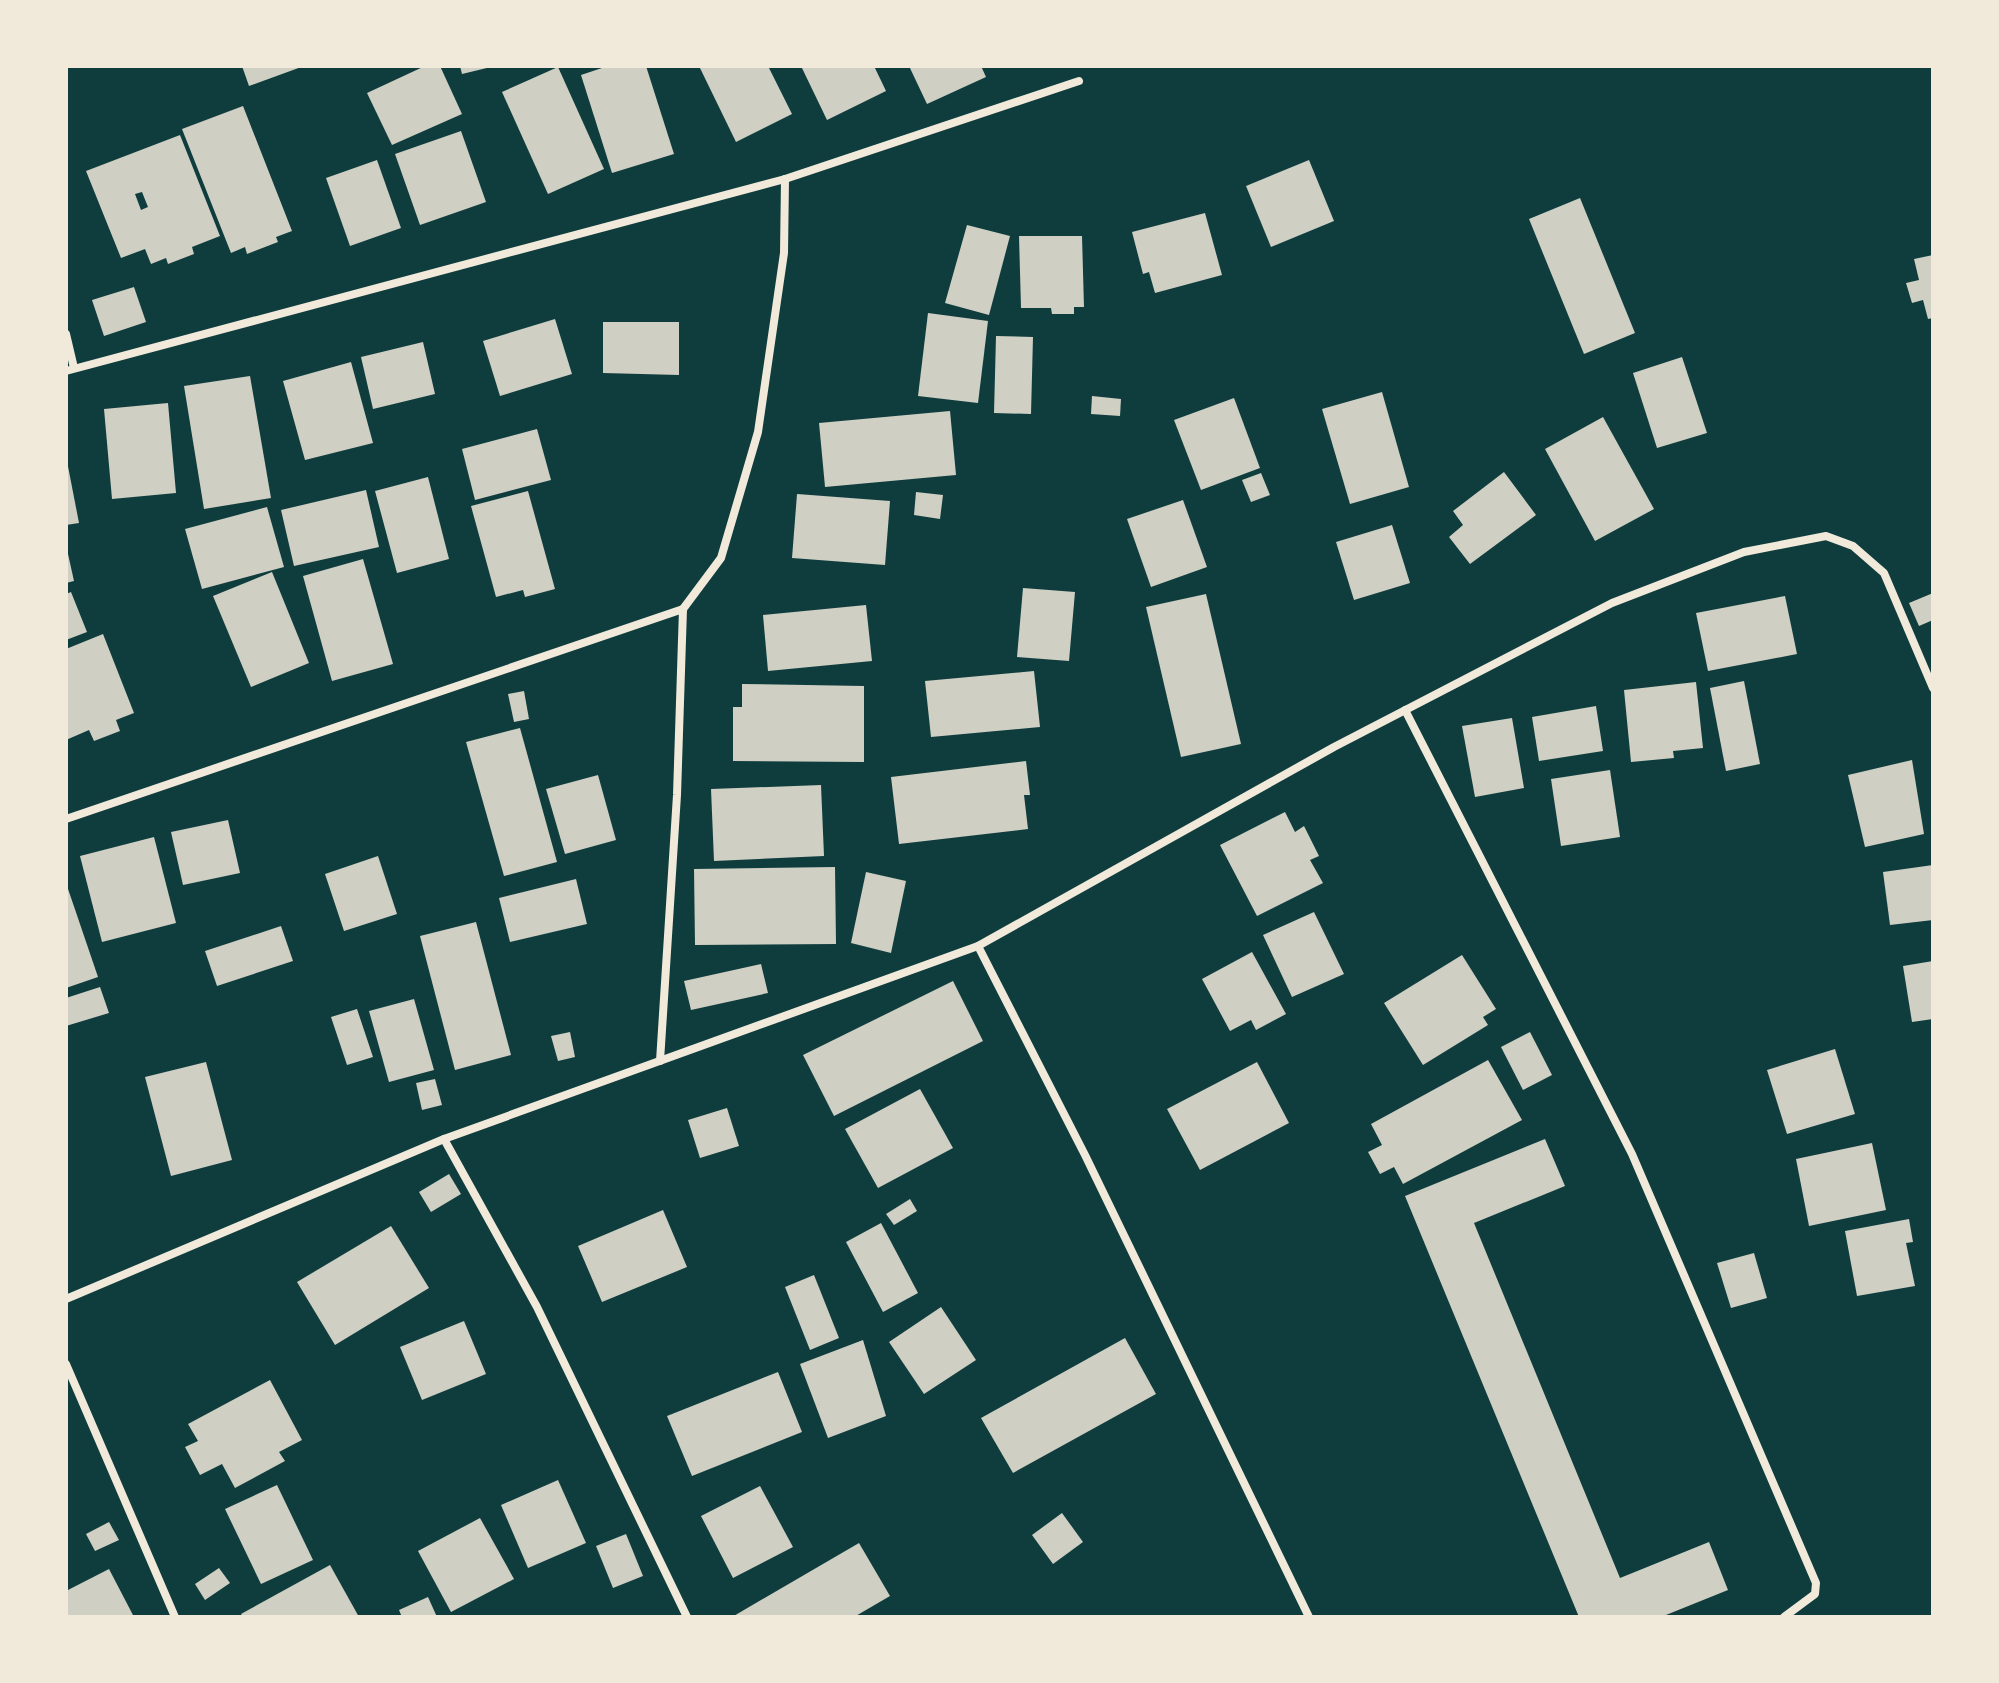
<svg xmlns="http://www.w3.org/2000/svg" width="1999" height="1683" viewBox="0 0 1999 1683" font-family="'Playfair Display',serif">
  <rect width="100%" height="100%" fill="#0f3d3e"/>
  <g fill="#cfcfc3" fill-rule="evenodd">
    <path d="M242 66H304L249 86Z"/>
    <path d="M425 66H440L462 114 392 145 367 93Z"/>
    <path d="M460 66H490L491 67 462 74Z"/>
    <path d="M608 66H646L674 154 612 173 581 75Z"/>
    <path d="M699 66H768L792 114 736 142Z"/>
    <path d="M801 66H874L886 91 827 120Z"/>
    <path d="M909 66H981L986 77 927 104Z"/>
    <path d="M558 67 604 169 548 194 502 92Z"/>
    <path d="M243 106 292 231 276 237 278 242 247 254 245 247 231 253 182 129Z"/>
    <path d="M461 131 486 202 420 225 395 154Z"/>
    <path d="M180 135 220 236 192 247 194 254 168 264 166 258 151 264 145 249 121 258 86 171ZM142 192 148 207 141 210 135 194Z"/>
    <path d="M377 160 401 228 350 246 326 178Z"/>
    <path d="M1309 160 1334 221 1271 247 1246 186Z"/>
    <path d="M1580 198 1635 333 1584 354 1529 219Z"/>
    <path d="M1205 213 1222 275 1155 293 1149 272 1143 274 1132 232Z"/>
    <path d="M967 225 1010 236 989 315 945 303Z"/>
    <path d="M1019 236H1082L1084 307H1074V314H1052L1051 308H1021Z"/>
    <path d="M1933 255V318L1928 319 1923 300 1912 303 1906 283 1919 280 1914 259Z"/>
    <path d="M134 287 146 322 104 336 92 300Z"/>
    <path d="M928 313 988 321 978 403 918 396Z"/>
    <path d="M555 319 572 374 500 396 483 341Z"/>
    <path d="M603 322H679V375L603 373Z"/>
    <path d="M996 336 1033 337 1031 414 994 413Z"/>
    <path d="M423 342 435 394 373 409 361 357Z"/>
    <path d="M1682 357 1707 433 1657 448 1633 373Z"/>
    <path d="M351 362 373 443 305 460 283 381Z"/>
    <path d="M250 376 271 498 204 509 184 386Z"/>
    <path d="M1382 392 1409 487 1350 504 1322 409Z"/>
    <path d="M1092 396 1121 399 1120 416 1091 414Z"/>
    <path d="M1234 398 1260 468 1201 490 1174 420Z"/>
    <path d="M168 403 176 493 112 499 104 409Z"/>
    <path d="M950 411 956 475 825 487 819 423Z"/>
    <path d="M1603 417 1654 509 1595 541 1545 449Z"/>
    <path d="M537 429 551 480 475 500 462 449Z"/>
    <path d="M66 456 79 523 66 525Z"/>
    <path d="M1504 472 1536 515 1470 564 1449 537 1463 525 1453 511Z"/>
    <path d="M1261 473 1270 495 1251 502 1242 480Z"/>
    <path d="M428 477 449 559 397 573 375 491Z"/>
    <path d="M366 490 379 547 294 566 281 510Z"/>
    <path d="M528 491 555 589 525 597 523 590 496 597 471 506Z"/>
    <path d="M916 492 943 495 940 519 914 515Z"/>
    <path d="M797 494 890 501 885 565 792 558Z"/>
    <path d="M1183 500 1207 567 1151 587 1127 519Z"/>
    <path d="M267 507 284 567 202 589 185 529Z"/>
    <path d="M1392 525 1410 583 1354 600 1336 542Z"/>
    <path d="M66 545 74 581 66 583Z"/>
    <path d="M363 559 393 664 332 681 303 576Z"/>
    <path d="M272 572 309 663 251 687 213 596Z"/>
    <path d="M1023 588 1075 592 1069 661 1017 657Z"/>
    <path d="M71 592 87 632 66 640V594Z"/>
    <path d="M1933 593V620L1919 626 1909 603Z"/>
    <path d="M1206 594 1241 744 1181 757 1146 607Z"/>
    <path d="M1785 596 1797 654 1708 671 1696 613Z"/>
    <path d="M866 605 872 661 768 671 763 615Z"/>
    <path d="M103 634 134 713 116 720 120 731 94 741 89 730 66 740V649Z"/>
    <path d="M1034 671 1040 727 931 737 925 681Z"/>
    <path d="M1744 681 1760 764 1726 771 1710 688Z"/>
    <path d="M1696 682 1703 748 1673 751 1674 758 1631 762 1624 690Z"/>
    <path d="M742 684 864 686V762L733 761V707H742Z"/>
    <path d="M524 691 529 719 514 722 508 694Z"/>
    <path d="M1596 706 1603 751 1539 761 1532 717Z"/>
    <path d="M1512 718 1524 788 1475 797 1462 726Z"/>
    <path d="M520 728 557 862 504 876 466 742Z"/>
    <path d="M1912 760 1924 834 1865 847 1848 775Z"/>
    <path d="M1026 761 1030 795H1024L1028 829 899 844 891 777Z"/>
    <path d="M1610 770 1620 837 1561 846 1551 779Z"/>
    <path d="M598 775 616 840 565 854 546 789Z"/>
    <path d="M821 785 824 856 714 861 711 789Z"/>
    <path d="M1285 812 1295 832 1304 826 1319 856 1310 860 1323 883 1257 916 1220 845Z"/>
    <path d="M228 820 240 873 183 885 171 832Z"/>
    <path d="M154 837 176 923 102 942 80 856Z"/>
    <path d="M378 856 397 914 344 931 325 874Z"/>
    <path d="M1933 865V920L1890 925 1883 872Z"/>
    <path d="M835 867 836 944 695 945 694 869Z"/>
    <path d="M866 872 906 881 891 953 851 943Z"/>
    <path d="M576 879 587 924 510 942 499 898Z"/>
    <path d="M66 883 98 977 66 988Z"/>
    <path d="M1314 912 1344 974 1292 997 1263 935Z"/>
    <path d="M476 922 511 1055 455 1070 420 936Z"/>
    <path d="M281 926 293 961 217 986 205 951Z"/>
    <path d="M1252 952 1286 1014 1256 1030 1251 1020 1230 1031 1202 979Z"/>
    <path d="M1462 955 1496 1009 1483 1017 1488 1025 1423 1065 1384 1003Z"/>
    <path d="M1933 961V1019L1912 1022 1903 966Z"/>
    <path d="M761 964 768 993 691 1010 684 981Z"/>
    <path d="M953 981 983 1041 834 1116 803 1055Z"/>
    <path d="M100 987 109 1013 66 1026V998Z"/>
    <path d="M414 999 434 1070 389 1082 369 1011Z"/>
    <path d="M357 1009 373 1057 347 1065 331 1017Z"/>
    <path d="M570 1032 575 1057 558 1061 551 1036Z"/>
    <path d="M1530 1032 1552 1075 1523 1090 1501 1047Z"/>
    <path d="M1835 1049 1855 1114 1787 1134 1767 1070Z"/>
    <path d="M1488 1060 1522 1120 1403 1184 1394 1167 1380 1174 1368 1152 1382 1145 1371 1124Z"/>
    <path d="M206 1062 232 1160 171 1176 145 1077Z"/>
    <path d="M1257 1062 1289 1123 1200 1170 1167 1109Z"/>
    <path d="M435 1079 442 1105 422 1110 416 1083Z"/>
    <path d="M920 1089 953 1148 878 1188 845 1129Z"/>
    <path d="M727 1108 739 1146 700 1158 688 1120Z"/>
    <path d="M1545 1139 1565 1186 1474 1223 1620 1578 1709 1542 1728 1590 1661 1617H1579L1405 1196Z"/>
    <path d="M1872 1143 1886 1210 1809 1226 1796 1159Z"/>
    <path d="M449 1174 461 1194 431 1212 419 1192Z"/>
    <path d="M910 1199 917 1211 894 1225 886 1214Z"/>
    <path d="M663 1210 687 1267 602 1302 578 1246Z"/>
    <path d="M1909 1219 1913 1242 1906 1243 1915 1286 1857 1296 1845 1231Z"/>
    <path d="M881 1223 918 1293 883 1312 846 1242Z"/>
    <path d="M391 1226 429 1288 335 1345 297 1282Z"/>
    <path d="M1754 1253 1767 1298 1731 1308 1717 1263Z"/>
    <path d="M814 1275 839 1338 810 1350 785 1287Z"/>
    <path d="M941 1307 976 1360 924 1394 889 1342Z"/>
    <path d="M464 1321 486 1374 422 1400 400 1347Z"/>
    <path d="M1125 1338 1156 1394 1013 1473 981 1418Z"/>
    <path d="M863 1340 886 1416 828 1438 800 1364Z"/>
    <path d="M778 1372 802 1432 692 1476 667 1416Z"/>
    <path d="M270 1380 302 1440 279 1452 285 1461 235 1488 222 1464 200 1475 185 1447 198 1441 188 1424Z"/>
    <path d="M558 1480 586 1543 528 1568 501 1505Z"/>
    <path d="M277 1485 313 1560 261 1584 225 1509Z"/>
    <path d="M760 1486 793 1547 733 1578 701 1516Z"/>
    <path d="M1062 1513 1083 1542 1053 1564 1032 1535Z"/>
    <path d="M480 1518 514 1579 451 1612 418 1551Z"/>
    <path d="M109 1522 119 1540 95 1551 86 1534Z"/>
    <path d="M626 1534 643 1576 613 1588 596 1546Z"/>
    <path d="M859 1543 890 1596 854 1617H732Z"/>
    <path d="M330 1565 359 1617H243L241 1614Z"/>
    <path d="M219 1568 230 1583 205 1600 195 1584Z"/>
    <path d="M109 1569 134 1617H66V1591Z"/>
    <path d="M428 1597 437 1617H402L399 1610Z"/>
  </g>
  <g fill="none" stroke-linecap="round" stroke-linejoin="round">
    <g stroke="#f1e9da" stroke-width="8">
      <path d="M66 334 74 368"/>
      <path d="M66 371 785 179 1079 81"/>
      <path d="M1405 710 1632 1154 1816 1583 1815 1594 1784 1617"/>
      <path d="M66 819 683 609"/>
      <path d="M978 946 1085 1155 1309 1617"/>
      <path d="M660 1061 677 795 683 609 721 558 758 432 784 253 785 179"/>
      <path d="M444 1139 537 1307 687 1617"/>
      <path d="M66 1299 444 1139 978 946 1334 747 1612 603 1744 552 1826 536 1853 546 1884 573 1933 688"/>
      <path d="M66 1364 175 1617"/>
    </g>
  </g>
  <rect width="1999" height="1683" fill="none" stroke="#f1e9da" stroke-width="136"/>
</svg>
